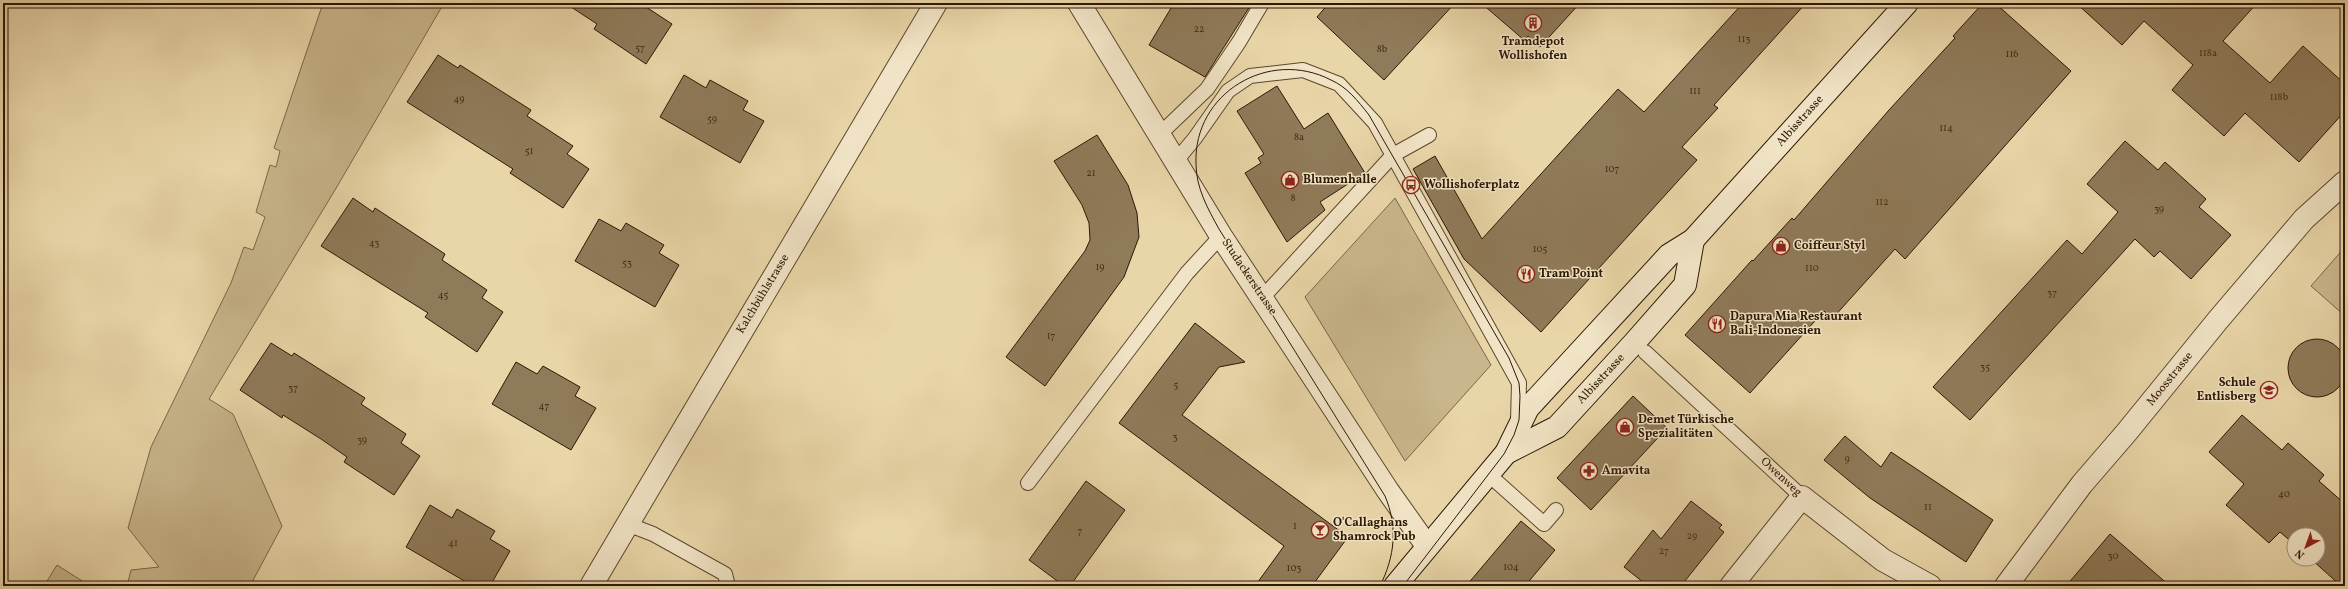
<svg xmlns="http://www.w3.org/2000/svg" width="2348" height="589" viewBox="0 0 2348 589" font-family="Vollkorn,serif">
  <rect width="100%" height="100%" fill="#e9d6a8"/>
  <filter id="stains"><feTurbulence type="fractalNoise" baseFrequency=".005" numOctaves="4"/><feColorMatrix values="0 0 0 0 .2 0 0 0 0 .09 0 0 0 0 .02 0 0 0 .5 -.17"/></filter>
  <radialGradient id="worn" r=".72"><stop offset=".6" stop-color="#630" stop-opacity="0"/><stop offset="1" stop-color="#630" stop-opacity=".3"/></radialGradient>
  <g fill="#c9b68c" stroke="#7b6648">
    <path d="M323 3H444L338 185 209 399 233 414 282 526 250 586H127L131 570 159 567 128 528 151 447 231 283 244 247 253 250 265 217 256 212 270 165 276 167 280 151 274 148Z"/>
    <path d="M1395 198 1491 365 1405 461 1305 297Z"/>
    <path d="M2345 247V316L2311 286Z"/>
    <path d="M57 565 90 586H44Z"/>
  </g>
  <g fill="#8f7a59" stroke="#2d1703">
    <path d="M565 3H640L672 24 646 64 594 29 597 24Z"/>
    <path d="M1174 3H1252L1205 77 1149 45Z"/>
    <path d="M1329 3H1455L1384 80 1317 17Z"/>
    <path d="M1481 3H1580L1540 47 1528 36 1524 40Z"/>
    <path d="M1743 3H1806L1714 105 1718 108 1682 147 1697 160 1541 332 1464 259 1413 169 1435 156 1482 239 1618 89 1644 112Z"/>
    <path d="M1983 3H1995L2071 71 1905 259 1895 249 1832 319 1824 311 1750 393 1685 335 1752 260 1753 261 1792 218 1794 220 1889 110 1955 38 1953 36Z"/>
    <path d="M2076 3H2257L2223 41 2270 83 2303 46 2345 84V111L2299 162 2245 113 2224 136 2172 90 2193 65 2144 21 2122 45Z"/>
    <path d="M438 55 458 68 460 65 531 110 527 116 573 146 567 154 589 169 563 208 510 173 513 169 407 102Z"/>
    <path d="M684 75 706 88 710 80 748 101 743 110 764 121 740 163 660 117Z"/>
    <path d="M1277 86 1304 129 1328 113 1365 173 1320 202 1325 210 1287 242 1245 173 1261 163 1258 158 1264 154 1237 111Z"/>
    <path d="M1097 135 1128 185 1137 213 1139 237 1124 277 1045 386 1006 357 1085 251 1090 240 1089 223 1082 205 1054 161Z"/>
    <path d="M2125 141 2158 170 2165 162 2206 199 2199 207 2231 235 2191 279 2160 251 2154 257 2135 239 1970 420 1933 387 2067 240 2082 254 2118 212 2087 184Z"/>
    <path d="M353 198 373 212 375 208 445 254 442 260 487 290 482 298 503 312 477 352 425 317 428 313 321 246Z"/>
    <path d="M599 219 621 231 626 223 664 245 659 253 679 265 655 307 575 261Z"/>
    <path d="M1195 323 1245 362 1219 367 1182 415 1348 537 1312 586H1255L1284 546 1119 423Z"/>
    <circle cx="2317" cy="368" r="29"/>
    <path d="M271 343 292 356 294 353 365 398 361 404 406 434 401 443 420 456 394 495 344 462 347 457 321 439 283 415 282 418 240 390Z"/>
    <path d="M516 362 537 374 543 366 580 387 575 396 596 408 571 450 492 404Z"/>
    <path d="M1633 396 1667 428 1591 510 1557 478Z"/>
    <path d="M2242 415 2282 450 2288 443 2324 475 2319 481 2345 504V586H2341L2311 559H2318V535H2294V544L2280 532 2269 543 2226 505 2244 484 2209 452Z"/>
    <path d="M1845 436 1881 467 1891 452 1993 520 1966 562 1870 498 1824 460Z"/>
    <path d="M1086 481 1125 510 1070 586H1064L1029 560Z"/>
    <path d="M1691 501 1722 525 1719 528 1724 532 1681 586H1648L1624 567 1653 530 1661 539Z"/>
    <path d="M430 505 452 518 457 509 495 531 490 539 510 551 490 586H473L406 547Z"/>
    <path d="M1521 521 1555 550 1525 586H1466Z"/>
    <path d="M2110 534 2170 586H2066Z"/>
  </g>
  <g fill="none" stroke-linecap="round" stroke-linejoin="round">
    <defs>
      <g id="service">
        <path d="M1160 134 1207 89 1239 42 1262 3"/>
        <path d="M1176 161 1195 138 1228 91 1250 76 1303 70 1339 84 1375 123 1519 383 1518 421"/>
        <path d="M1263 297 1393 155 1429 135"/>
        <path d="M1645 352 1802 497"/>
        <path d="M1488 474 1544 524 1556 510"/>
        <path d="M1028 483 1187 273 1221 236"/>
        <path d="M627 524 653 534 725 574 728 586"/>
      </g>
      <g id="minor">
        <path d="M1079 3 1221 236 1388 491 1427 546"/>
        <path d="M591 586 936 3"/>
        <path d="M1731 586 1802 497 1883 560 1930 586"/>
        <path d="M2006 586 2082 484 2126 433 2218 320 2304 219 2345 182"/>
      </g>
      <g id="secondary">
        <path d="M1506 453 1557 427 1634 343 1685 285 1693 240"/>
        <path d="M1395 586 1506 453 1528 408 1669 255 1693 240 1907 3"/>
      </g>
    </defs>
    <use href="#service" stroke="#5c472c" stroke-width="16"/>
    <use href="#minor" stroke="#5c472c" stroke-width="24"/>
    <use href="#secondary" stroke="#2d1703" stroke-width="24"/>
    <use href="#service" stroke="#f1e4c6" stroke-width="14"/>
    <use href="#minor" stroke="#f1e4c6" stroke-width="22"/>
    <use href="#secondary" stroke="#f1e4c6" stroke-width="22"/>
    <path stroke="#2d1703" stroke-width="1" d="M1380 586C1395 556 1398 527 1385 496L1219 229C1208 209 1196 188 1196 164 1193 93 1269 48 1331 80 1347 87 1358 101 1369 115L1509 358 1519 383 1520 396 1519 420 1514 435 1504 454 1403 586"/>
  </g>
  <defs>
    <symbol id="building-ring" viewBox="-11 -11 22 22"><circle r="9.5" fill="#f1e4c6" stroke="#8f2418" stroke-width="1.5"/><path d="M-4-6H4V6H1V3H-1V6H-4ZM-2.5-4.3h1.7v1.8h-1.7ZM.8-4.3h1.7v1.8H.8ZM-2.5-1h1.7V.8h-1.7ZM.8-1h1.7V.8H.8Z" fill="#8f2418"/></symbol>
    <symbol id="shop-ring" viewBox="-11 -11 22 22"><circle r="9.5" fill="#f1e4c6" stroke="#8f2418" stroke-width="1.5"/><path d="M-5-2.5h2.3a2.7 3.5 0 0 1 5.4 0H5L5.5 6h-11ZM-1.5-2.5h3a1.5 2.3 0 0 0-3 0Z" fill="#8f2418"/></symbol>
    <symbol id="bus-ring" viewBox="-11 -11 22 22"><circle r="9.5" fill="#f1e4c6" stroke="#8f2418" stroke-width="1.5"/><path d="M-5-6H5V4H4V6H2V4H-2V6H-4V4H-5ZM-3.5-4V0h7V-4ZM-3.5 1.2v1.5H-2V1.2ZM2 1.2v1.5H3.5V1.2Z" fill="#8f2418"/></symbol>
    <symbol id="restaurant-ring" viewBox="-11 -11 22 22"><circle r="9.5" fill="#f1e4c6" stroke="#8f2418" stroke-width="1.5"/><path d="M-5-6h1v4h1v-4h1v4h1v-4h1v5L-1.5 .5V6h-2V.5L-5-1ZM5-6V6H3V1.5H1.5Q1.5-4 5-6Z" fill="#8f2418"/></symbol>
    <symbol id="school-ring" viewBox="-11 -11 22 22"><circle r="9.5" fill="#f1e4c6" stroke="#8f2418" stroke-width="1.5"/><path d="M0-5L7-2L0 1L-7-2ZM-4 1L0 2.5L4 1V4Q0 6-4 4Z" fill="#8f2418"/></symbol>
    <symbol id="pharmacy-ring" viewBox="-11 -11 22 22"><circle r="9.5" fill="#f1e4c6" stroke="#8f2418" stroke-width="1.5"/><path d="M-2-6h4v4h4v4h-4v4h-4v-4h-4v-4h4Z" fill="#8f2418"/></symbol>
    <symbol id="bar-ring" viewBox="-11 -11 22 22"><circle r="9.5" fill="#f1e4c6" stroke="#8f2418" stroke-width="1.5"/><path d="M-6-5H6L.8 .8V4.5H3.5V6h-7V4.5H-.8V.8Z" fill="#8f2418"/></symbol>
  </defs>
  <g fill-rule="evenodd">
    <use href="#building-ring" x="1523" y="13" width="20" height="20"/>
    <use href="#shop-ring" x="1280" y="170" width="20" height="20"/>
    <use href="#bus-ring" x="1401" y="175" width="20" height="20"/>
    <use href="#shop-ring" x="1771" y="236" width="20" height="20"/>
    <use href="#restaurant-ring" x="1516" y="264" width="20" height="20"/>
    <use href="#restaurant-ring" x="1707" y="314" width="20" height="20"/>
    <use href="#school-ring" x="2259" y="380" width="20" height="20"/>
    <use href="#shop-ring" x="1615" y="417" width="20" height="20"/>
    <use href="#pharmacy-ring" x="1579" y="461" width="20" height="20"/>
    <use href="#bar-ring" x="1310" y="520" width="20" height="20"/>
  </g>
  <g text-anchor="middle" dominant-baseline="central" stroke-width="3" stroke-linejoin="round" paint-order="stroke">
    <g font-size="10" fill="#463018">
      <text x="1199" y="29">22</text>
      <text x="1744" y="39">113</text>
      <text x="640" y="48">57</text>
      <text x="1382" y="49">8b</text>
      <text x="2208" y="53">118a</text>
      <text x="2012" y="54">116</text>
      <text x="1695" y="91">111</text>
      <text x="2279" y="97">118b</text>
      <text x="459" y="99">49</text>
      <text x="712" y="119">59</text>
      <text x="1946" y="128">114</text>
      <text x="1299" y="137">8a</text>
      <text x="529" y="151">51</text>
      <text x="1612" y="169">107</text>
      <text x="1091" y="173">21</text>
      <text x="1293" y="198">8</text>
      <text x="1882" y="202">112</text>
      <text x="2159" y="209">39</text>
      <text x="374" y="243">43</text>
      <text x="1540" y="249">105</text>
      <text x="627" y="263">53</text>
      <text x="1100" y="267">19</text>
      <text x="1812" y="268">110</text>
      <text x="2052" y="293">37</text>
      <text x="443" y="295">45</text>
      <text x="1051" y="336">17</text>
      <text x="1985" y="367">35</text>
      <text x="1176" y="385">5</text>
      <text x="293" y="388">37</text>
      <text x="544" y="406">47</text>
      <text x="1175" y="437">3</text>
      <text x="362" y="440">39</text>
      <text x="1847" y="459">9</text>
      <text x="2284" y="494">40</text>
      <text x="1928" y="507">11</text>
      <text x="1295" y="526">1</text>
      <text x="1080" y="531">7</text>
      <text x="1692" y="536">29</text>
      <text x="453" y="543">41</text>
      <text x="1664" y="551">27</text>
      <text x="2113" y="556">30</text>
      <text x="1511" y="567">104</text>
      <text x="1294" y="568">103</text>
    </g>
    <g font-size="12" font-weight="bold" fill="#2d1703" stroke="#f1e4c6" text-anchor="start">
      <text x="1533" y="42" text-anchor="middle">Tramdepot<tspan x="1533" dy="14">Wollishofen</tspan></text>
      <text x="1303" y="180">Blumenhalle</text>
      <text x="1424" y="185">Wollishoferplatz</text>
      <text x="1794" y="246">Coiffeur Styl</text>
      <text x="1539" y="274">Tram Point</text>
      <text x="1730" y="317">Dapura Mia Restaurant<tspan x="1730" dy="14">Bali-Indonesien</tspan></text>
      <text x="2256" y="383" text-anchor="end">Schule<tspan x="2256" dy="14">Entlisberg</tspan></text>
      <text x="1638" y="420">Demet Türkische<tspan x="1638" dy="14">Spezialitäten</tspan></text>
      <text x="1602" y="471">Amavita</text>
      <text x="1333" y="523">O'Callaghans<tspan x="1333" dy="14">Shamrock Pub</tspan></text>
    </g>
    <g font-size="12" fill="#2d1703" stroke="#f1e4c6">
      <text transform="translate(1800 121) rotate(-48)">Albisstrasse</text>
      <text transform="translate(1249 277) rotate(56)">Studackerstrasse</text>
      <text transform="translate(763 294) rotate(-59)">Kalchbühlstrasse</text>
      <text transform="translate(1601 379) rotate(-47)">Albisstrasse</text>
      <text transform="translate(2170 379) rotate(-51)">Moosstrasse</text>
      <text transform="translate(1781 477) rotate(43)">Owenweg</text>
    </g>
  </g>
  <rect width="2348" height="589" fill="none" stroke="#e9d6a8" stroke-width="16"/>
  <rect x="4" y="4" width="2340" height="581" fill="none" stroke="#2d1703" stroke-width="2"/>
  <rect x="8" y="8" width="2332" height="573" fill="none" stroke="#2d1703"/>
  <g transform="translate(2306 547) rotate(221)"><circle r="19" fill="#f1e4c6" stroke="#a39278"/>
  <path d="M0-3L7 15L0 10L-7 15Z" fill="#8f2418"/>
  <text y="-6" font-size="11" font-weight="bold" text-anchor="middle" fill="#2d1703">N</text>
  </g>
  <rect width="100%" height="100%" filter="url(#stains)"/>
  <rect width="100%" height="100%" fill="url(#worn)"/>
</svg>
